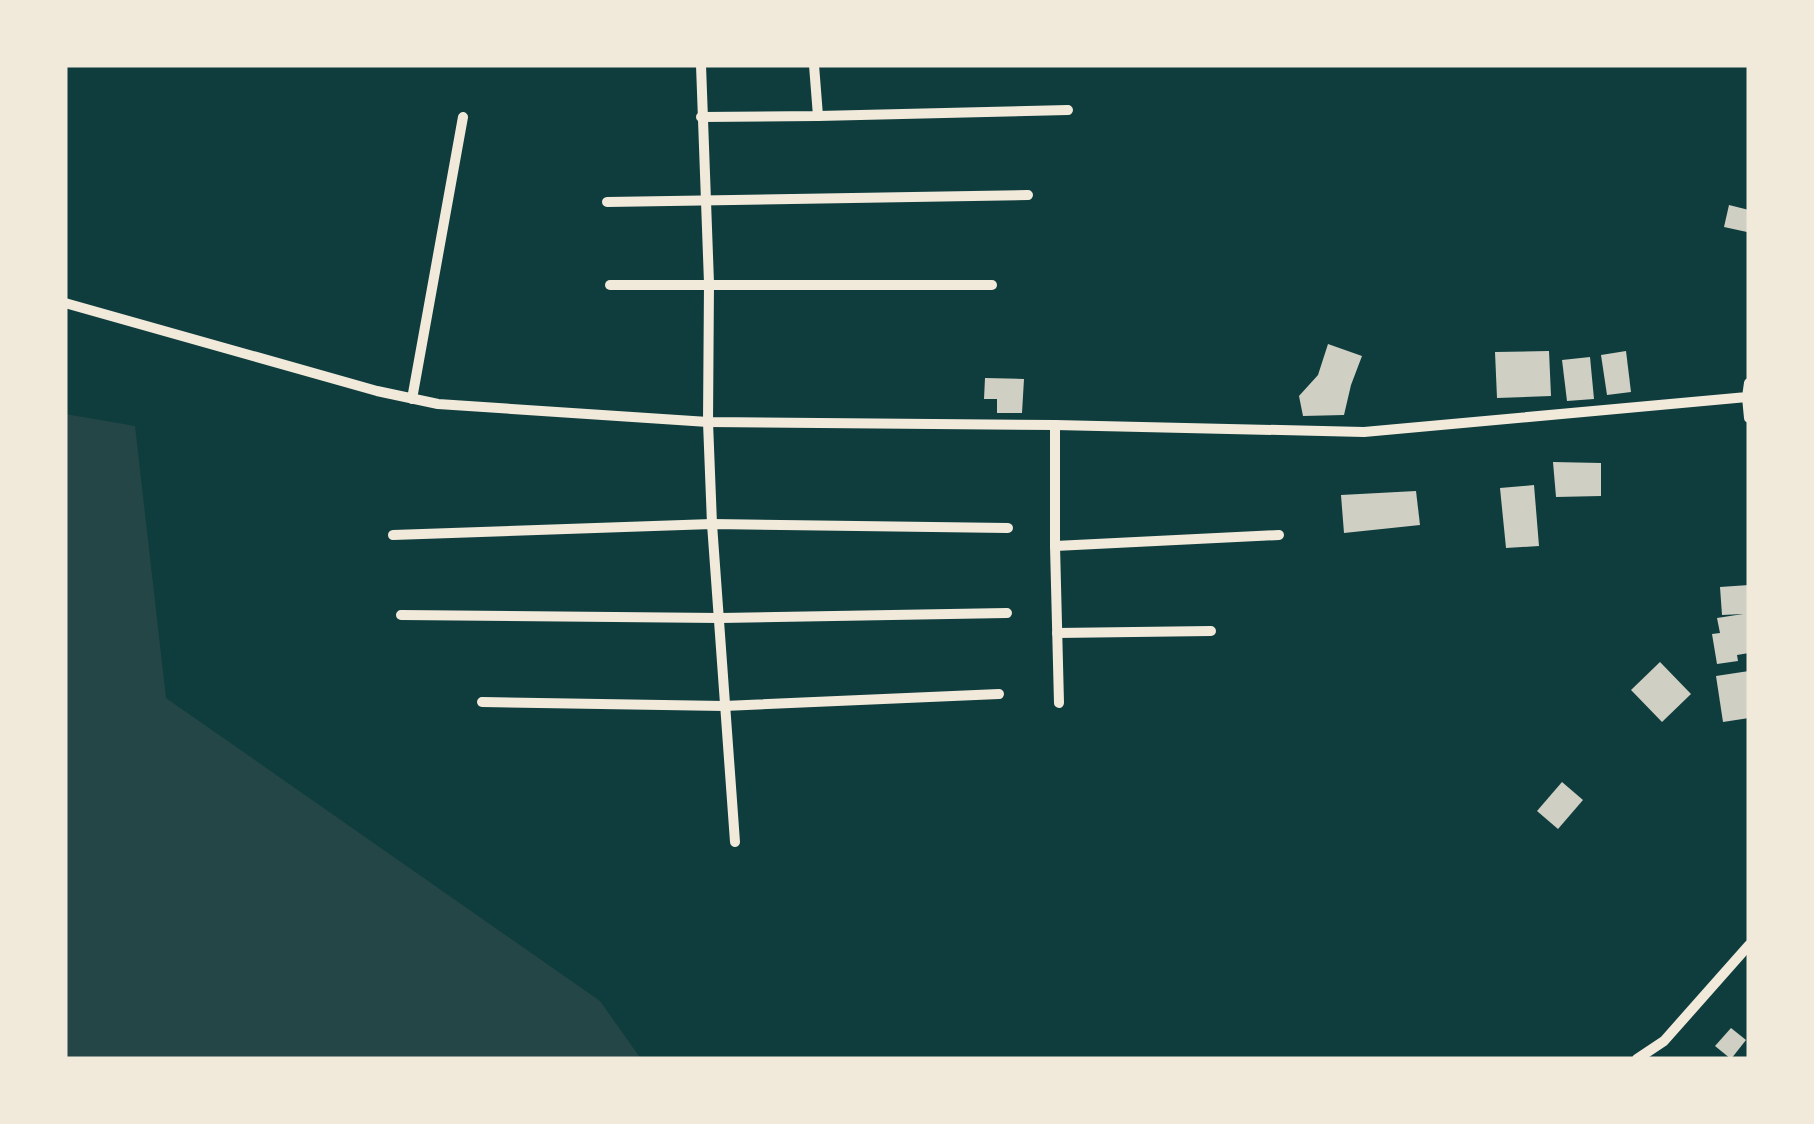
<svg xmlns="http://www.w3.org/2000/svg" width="1814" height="1124" viewBox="0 0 1814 1124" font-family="'DM Sans',sans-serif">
  <rect width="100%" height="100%" fill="#0f3d3e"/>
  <path fill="#244646" d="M65 414 135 426 166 698 600 1001 641 1059H65Z"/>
  <g fill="#cfcfc3">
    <path d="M1729 205 1749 210 1747 232 1724 227Z"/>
    <path d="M1328 344 1362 356 1351 385 1344 415 1303 416 1299 396 1318 375Z"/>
    <path d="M1549 351 1551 396 1497 398 1495 352Z"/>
    <path d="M1626 351 1631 392 1607 395 1601 355Z"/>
    <path d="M1590 357 1594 399 1567 401 1562 360Z"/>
    <path d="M985 378 1024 379 1022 413H997V399H984Z"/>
    <path d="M1553 462 1601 463V496L1556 497Z"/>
    <path d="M1534 485 1539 546 1506 548 1500 488Z"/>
    <path d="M1416 491 1420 525 1344 533 1341 495Z"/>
    <path d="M1749 585V653L1737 655 1738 661 1717 664 1712 634 1720 633 1717 618 1743 614 1722 615 1720 587Z"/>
    <path d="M1660 662 1691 694 1662 722 1631 690Z"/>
    <path d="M1749 671V718L1723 722 1716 676Z"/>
    <path d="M1562 782 1583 800 1558 829 1537 811Z"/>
    <path d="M1731 1028 1746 1040 1731 1059 1715 1046Z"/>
  </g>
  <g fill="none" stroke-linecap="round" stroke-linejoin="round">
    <g stroke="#f1e9da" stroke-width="10">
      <path d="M701 65 709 283 708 422 712 524 735 842"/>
      <path d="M818 116 1068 110"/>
      <path d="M701 117 818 116 814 65"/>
      <path d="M607 202 1028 195"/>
      <path d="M610 285H992"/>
      <path d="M65 303 377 391 438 404 708 422 1055 425 1364 432 1747 397 1749 383"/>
      <path d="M1747 397 1749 418"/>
      <path d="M412 399 463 117"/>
      <path d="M1055 425V546L1059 703"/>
      <path d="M393 535 712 524 1008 528"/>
      <path d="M1055 546 1279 535"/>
      <path d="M401 615 720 618 1007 613"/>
      <path d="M1057 633 1211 631"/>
      <path d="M482 702 724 706 999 694"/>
      <path d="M1637 1059 1664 1041 1749 945"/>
    </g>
  </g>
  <rect width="1814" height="1124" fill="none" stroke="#f1e9da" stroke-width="135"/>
</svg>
